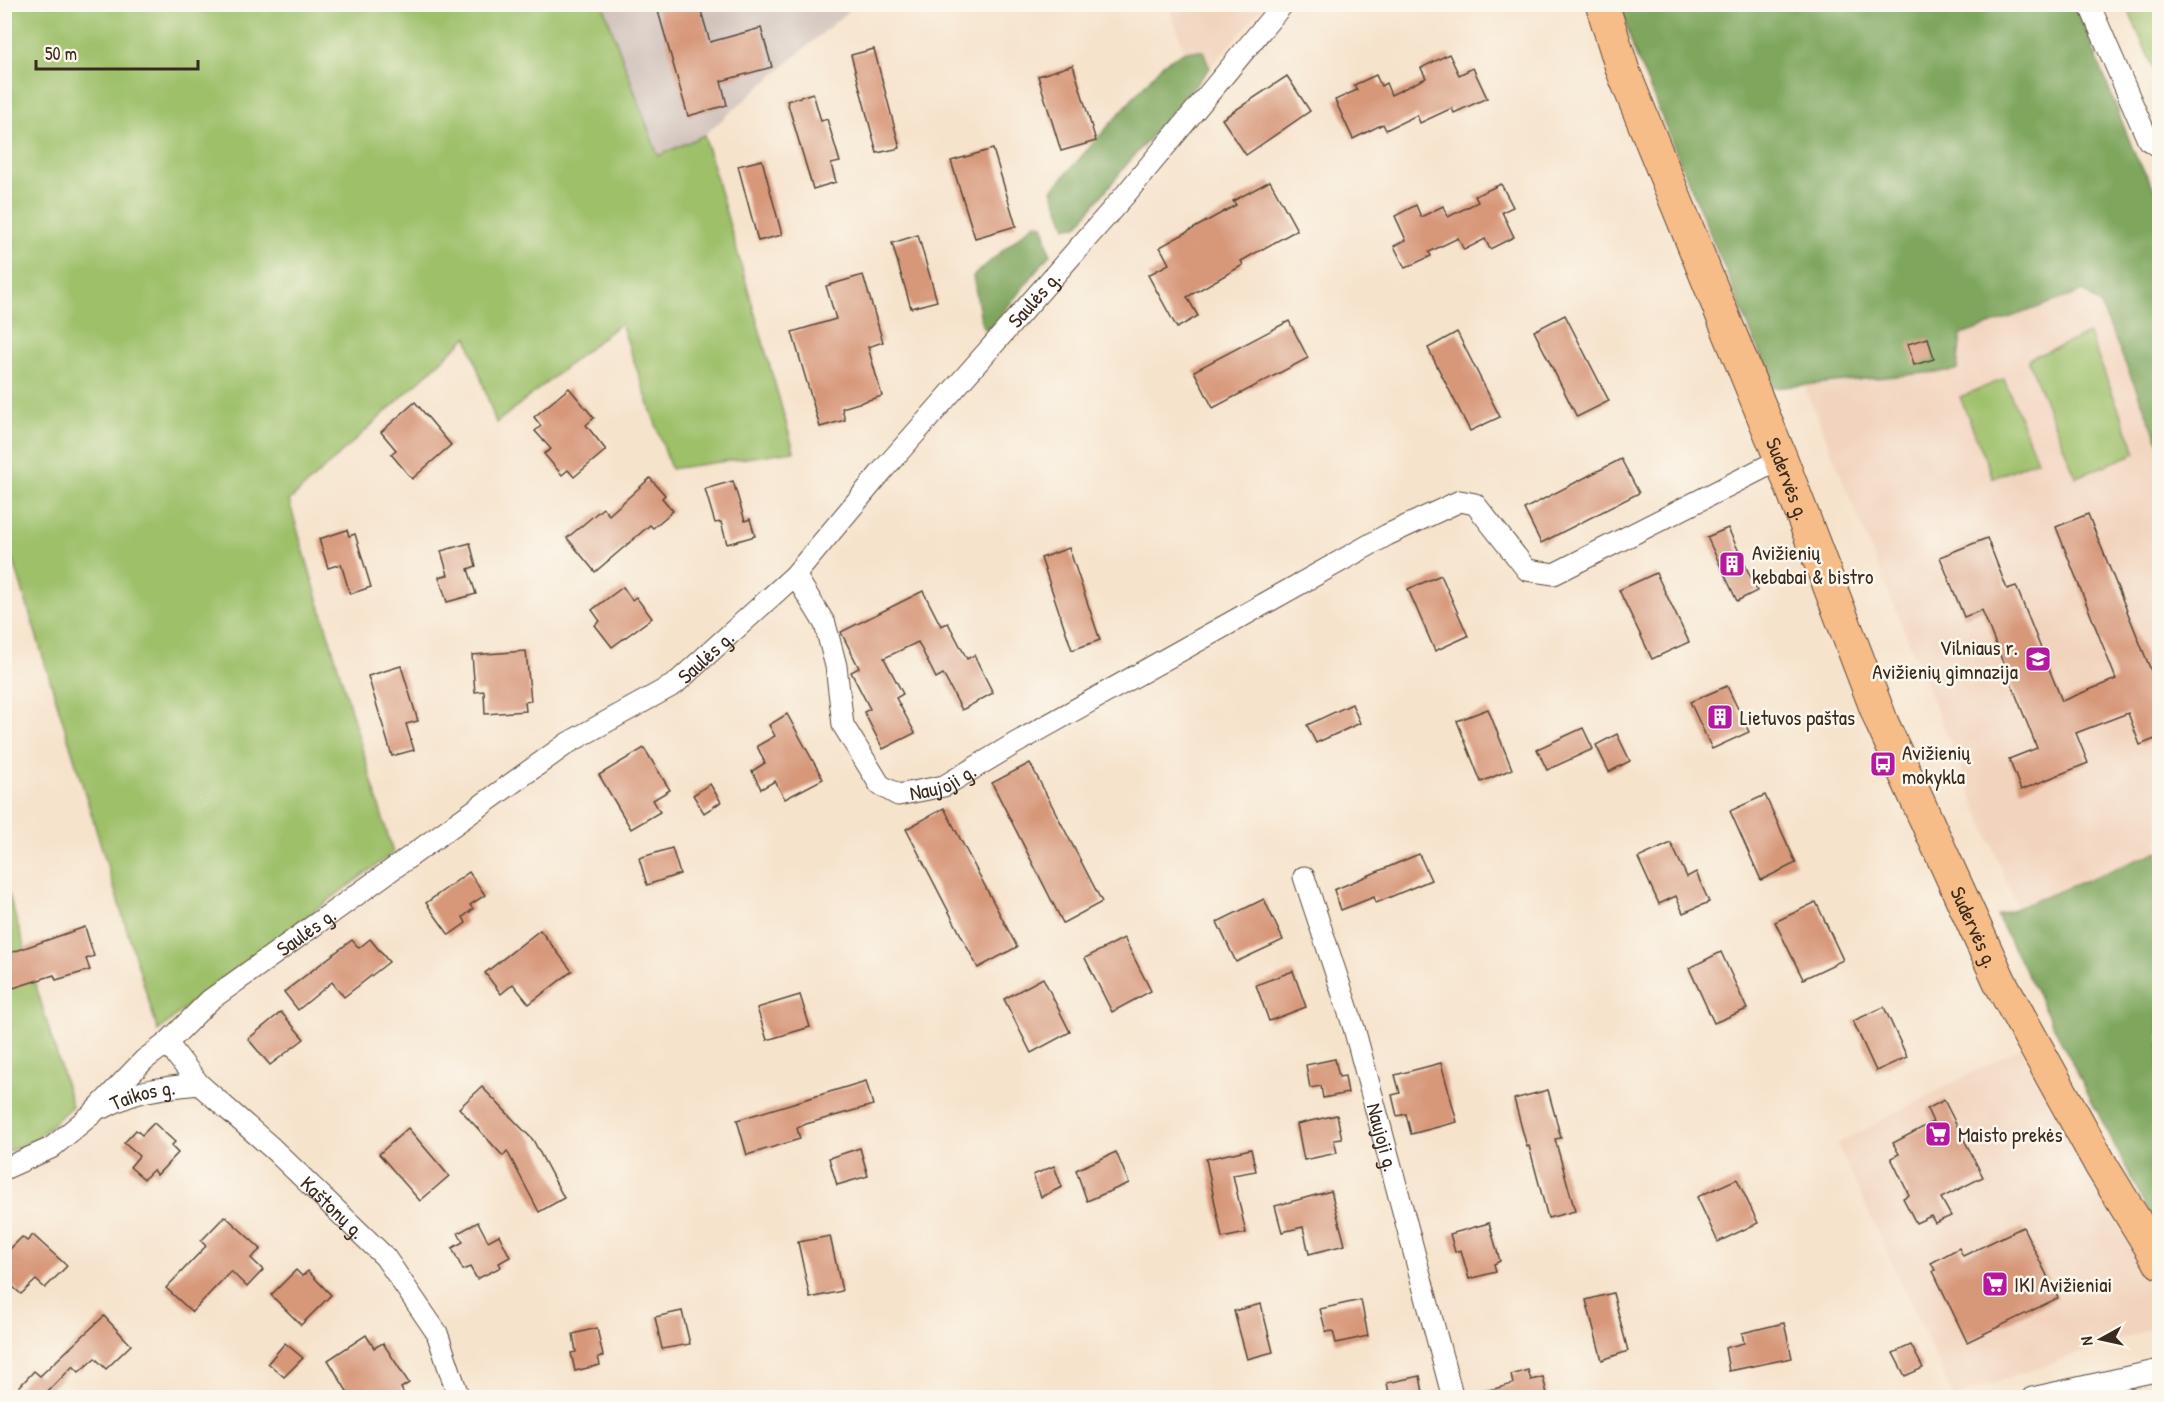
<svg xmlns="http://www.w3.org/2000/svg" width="2164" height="1402" viewBox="0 0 2164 1402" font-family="'Patrick Hand',sans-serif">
  <rect width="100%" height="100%" fill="#fbf7ec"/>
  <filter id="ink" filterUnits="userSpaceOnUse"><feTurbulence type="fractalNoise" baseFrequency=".0167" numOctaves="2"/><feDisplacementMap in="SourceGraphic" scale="12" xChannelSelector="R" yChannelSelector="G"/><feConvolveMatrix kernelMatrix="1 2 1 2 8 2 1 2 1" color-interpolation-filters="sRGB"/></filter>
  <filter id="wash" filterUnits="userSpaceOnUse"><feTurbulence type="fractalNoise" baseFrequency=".008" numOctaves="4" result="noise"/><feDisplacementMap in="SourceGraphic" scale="24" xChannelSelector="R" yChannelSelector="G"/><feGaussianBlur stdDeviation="1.35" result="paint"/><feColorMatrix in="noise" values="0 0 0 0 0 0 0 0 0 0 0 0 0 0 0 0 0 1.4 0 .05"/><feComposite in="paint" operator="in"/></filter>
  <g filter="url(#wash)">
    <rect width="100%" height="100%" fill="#f6e3cc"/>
    <g fill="#f2d4be">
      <path d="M1168 5H1264L1210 68 1203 51H1185Z"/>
      <path d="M2084 290 2101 306 2159 443V851L2017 907 1804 385 1957 370 1960 335Z"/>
      <path d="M2021 1047 2159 1297V1326L1954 1397 1837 1144Z"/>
    </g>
    <path fill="#cfc0ba" d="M603 5H855L704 135 658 156Z"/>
    <g fill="#9dc069" stroke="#6c7544" stroke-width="1.5">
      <path d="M456 4 603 5 658 156 704 135 794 451 671 469 621 323 496 423 467 337 289 501 393 853 200 995 158 1031 13 559 5 564V5Z"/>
      <path d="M2126 5H2159V81Z"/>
      <path d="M2089 334 2136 453 2076 477 2028 359Z"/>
      <path d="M2004 379 2037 460 1993 478 1960 397Z"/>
      <path d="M4 879 72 1106 36 1139 5 1153Z"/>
    </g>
    <g fill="#7ea65d" stroke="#5c683e" stroke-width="1.5">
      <path d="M1621 5H2076L2136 157 2159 196V443L2101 306 2084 291 1961 335 1957 370 1774 388 1633 48Z"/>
      <path d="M1185 51H1203L1210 68 1128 163 1077 226 1066 227 1052 190 1164 63Z"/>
      <path d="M1035 223 1043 225 1050 254 988 331 982 326 973 276Z"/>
      <path d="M2159 851V1232L1997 916Z"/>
    </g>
    <g id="blocks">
      <g fill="#d79779">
        <path d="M656 4H699L710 42 761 28 772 67 721 81 727 105 688 116Z"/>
        <path d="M874 49 900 148 877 153 851 55Z"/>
        <path d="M1449 54 1459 75 1473 68 1487 98 1454 113 1452 108 1420 123 1417 115 1386 130 1383 124 1353 139 1335 100 1357 90 1354 85 1376 75 1381 86 1386 83 1391 95 1426 78 1421 68Z"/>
        <path d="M1073 65 1096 141 1061 151 1038 76Z"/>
        <path d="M1287 76 1310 111 1246 155 1222 119Z"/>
        <path d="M813 93 821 121 827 119 840 162 831 164 836 182 813 189 787 101Z"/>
        <path d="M993 149 1016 226 975 238 951 161Z"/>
        <path d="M762 160 782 235 758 241 738 166Z"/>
        <path d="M1270 181 1297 230 1241 261 1243 265 1187 297 1198 316 1177 328 1148 275 1169 264 1160 247 1236 205 1233 201Z"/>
        <path d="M1501 184 1513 207 1502 212 1514 237 1490 249 1485 239 1464 250 1458 238 1429 252 1431 256 1405 268 1394 246 1406 240 1395 216 1416 205 1421 217 1443 206 1448 217 1478 202 1475 196Z"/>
        <path d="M918 235 937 301 911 308 892 243Z"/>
        <path d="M863 275 883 342 868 347 882 396 842 408 845 420 820 427 792 332 836 319 826 286Z"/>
        <path d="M1565 315 1609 401 1577 417 1534 331Z"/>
        <path d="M1289 321 1308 358 1213 408 1194 371Z"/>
        <path d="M1457 332 1500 417 1470 431 1428 348Z"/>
        <path d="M1928 338 1934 359 1914 365 1908 344Z"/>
        <path d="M569 388 594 418 586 425 606 450 574 477 568 470 562 475 544 454 551 449 535 431 541 426 534 417Z"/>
        <path d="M415 402 451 445 412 479 391 454 396 450 381 432Z"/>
        <path d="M1621 459 1639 493 1541 543 1524 509Z"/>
        <path d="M650 478 665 495 662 498 673 511 653 528 650 525 595 572 567 538 603 508 609 515Z"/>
        <path d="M733 481 745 521 750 519 755 536 727 544 721 522 715 523 705 489Z"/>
        <path d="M2088 514 2160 693V737L2140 745 2128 713 2076 733 2088 763 2021 790 2009 759 2037 748 1982 610 1964 617 1940 557 1987 538 2007 589 2016 586 2062 701 2116 679 2056 527Z"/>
        <path d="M1728 528 1757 591 1737 601 1707 537Z"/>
        <path d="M347 530 349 536 355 534 371 587 350 594 341 564 328 568 319 539Z"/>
        <path d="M470 543 476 566 468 569 476 594 447 602 439 577 448 575 441 551Z"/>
        <path d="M1069 548 1100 640 1072 650 1041 558Z"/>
        <path d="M1656 573 1689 642 1652 659 1619 590Z"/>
        <path d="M1441 575 1468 636 1435 651 1408 589Z"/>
        <path d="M623 587 632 600 636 597 652 618 612 647 595 625 600 621 592 610Z"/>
        <path d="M923 591 941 626 948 623 967 659 974 655 993 693 962 710 943 674 936 678 918 642 884 658 903 694 896 698 915 733 883 749 864 712 870 709 851 672 859 668 841 632Z"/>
        <path d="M526 651 531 701 525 702 526 711 485 714 484 691 475 692 472 655Z"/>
        <path d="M401 666 418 721 406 724 414 750 392 756 368 676Z"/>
        <path d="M1727 686 1749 732 1712 749 1690 702Z"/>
        <path d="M1352 704 1360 723 1316 743 1307 725Z"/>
        <path d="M1488 709 1512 769 1481 782 1457 721Z"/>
        <path d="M787 714 823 779 785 799 775 781 761 789 752 771 765 763 757 746 775 736 769 725Z"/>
        <path d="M1583 728 1593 749 1547 770 1537 749Z"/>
        <path d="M1617 734 1630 761 1609 772 1596 745Z"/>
        <path d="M644 748 670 790 653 800 660 812 631 829 599 775Z"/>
        <path d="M1030 763 1102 902 1063 923 992 783Z"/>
        <path d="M710 784 721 802 704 813 693 795Z"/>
        <path d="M1765 795 1796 863 1761 880 1730 811Z"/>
        <path d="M944 808 1017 947 978 968 906 829Z"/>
        <path d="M1671 843 1687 877 1696 872 1709 902 1683 913 1676 896 1659 904 1638 858Z"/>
        <path d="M672 848 680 874 647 885 639 858Z"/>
        <path d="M1419 854 1431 880 1376 903 1374 897 1341 910 1334 890Z"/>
        <path d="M469 872 485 895 470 905 473 909 463 917 466 923 449 935 426 903Z"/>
        <path d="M1264 899 1283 940 1236 962 1217 922Z"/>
        <path d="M1816 902 1843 960 1803 979 1775 922Z"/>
        <path d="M85 927 94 956 86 959 90 970 56 980 54 975 4 991V955Z"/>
        <path d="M540 930 572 971 529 1004 513 984 501 994 485 973Z"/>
        <path d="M1124 938 1151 991 1112 1012 1085 958Z"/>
        <path d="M370 939 389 962 344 997 332 982 298 1010 284 992 352 940 359 948Z"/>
        <path d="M1721 952 1747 1009 1714 1023 1689 968Z"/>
        <path d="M1293 971 1306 1007 1269 1021 1256 985Z"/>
        <path d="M1043 978 1070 1032 1031 1053 1004 999Z"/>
        <path d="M800 995 810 1027 767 1040 757 1008Z"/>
        <path d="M1884 1007 1907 1057 1876 1071 1853 1021Z"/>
        <path d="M281 1012 304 1039 270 1065 248 1039Z"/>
        <path d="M1335 1059 1339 1077 1345 1076 1348 1093 1323 1098 1321 1086 1310 1088 1306 1065Z"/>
        <path d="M1441 1063 1457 1122 1411 1134 1406 1114 1397 1116 1392 1095 1400 1093 1395 1075Z"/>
        <path d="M866 1081 873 1105 806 1124 797 1128 800 1139 747 1155 737 1120Z"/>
        <path d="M482 1087 533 1140 564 1198 539 1212 507 1151 503 1156 459 1108Z"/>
        <path d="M1548 1090 1561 1138 1555 1139 1575 1211 1548 1218 1529 1146 1527 1147 1514 1099Z"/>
        <path d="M1944 1100 1983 1177 1941 1198 1951 1216 1935 1223 1931 1216 1916 1223 1903 1198 1909 1195 1891 1158 1899 1154 1893 1143 1933 1122 1927 1109Z"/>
        <path d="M1337 1115 1342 1139 1334 1140 1337 1153 1304 1160 1297 1124Z"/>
        <path d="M154 1123 175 1142 171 1146 178 1153 157 1175 153 1170 144 1179 130 1167 139 1156 124 1143 136 1130 142 1135Z"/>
        <path d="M408 1128 449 1176 420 1201 379 1154Z"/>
        <path d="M860 1148 868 1176 837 1185 829 1158Z"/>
        <path d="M1251 1149 1256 1171 1233 1175 1246 1233 1222 1238 1206 1159Z"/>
        <path d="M1116 1152 1129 1183 1087 1201 1076 1170Z"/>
        <path d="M1054 1166 1062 1187 1041 1197 1033 1175Z"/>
        <path d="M1737 1179 1758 1223 1718 1242 1697 1197Z"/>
        <path d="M1331 1191 1345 1245 1309 1254 1303 1227 1282 1232 1275 1206Z"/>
        <path d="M225 1216 261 1249 251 1258 263 1270 247 1287 231 1271 192 1312 166 1288 206 1246 201 1241Z"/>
        <path d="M478 1222 488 1241 499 1235 510 1257 499 1263 501 1267 477 1279 470 1267 463 1270 452 1248 463 1242 458 1233Z"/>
        <path d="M1489 1223 1500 1261 1494 1264 1496 1272 1469 1279 1461 1250 1455 1252 1450 1234Z"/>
        <path d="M2023 1227 2058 1298 1967 1342 1933 1271 1935 1270 1931 1263 1959 1248 1963 1256Z"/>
        <path d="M33 1235 67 1266 45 1288 36 1280 21 1294 4 1279V1255L22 1237 27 1241Z"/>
        <path d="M830 1236 842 1291 810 1298 798 1242Z"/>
        <path d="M296 1270 302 1276 308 1271 331 1295 301 1325 271 1295Z"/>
        <path d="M1613 1293 1628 1351 1602 1360 1586 1300Z"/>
        <path d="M1361 1300 1368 1336 1336 1343 1333 1331 1326 1332 1320 1309Z"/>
        <path d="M1261 1304 1273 1352 1247 1359 1234 1311Z"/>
        <path d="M682 1311 690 1344 662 1349 655 1317Z"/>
        <path d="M104 1316 131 1345 106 1369 95 1358 79 1372 73 1366 42 1398H9L34 1371 40 1376Z"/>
        <path d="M1784 1323 1792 1358 1729 1371 1725 1348 1744 1343 1742 1333Z"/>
        <path d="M597 1328 603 1356 598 1357 600 1365 575 1371 571 1353 576 1352 573 1334Z"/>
        <path d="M366 1335 374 1348 383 1343 409 1383 401 1388 406 1398H351L328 1360Z"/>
        <path d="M285 1343 303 1358 284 1377 268 1363Z"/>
        <path d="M1911 1345 1923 1368 1905 1376 1893 1353Z"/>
        <path d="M1528 1370 1531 1380 1543 1377 1548 1398H1487L1486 1391 1513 1384 1511 1375Z"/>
        <path d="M1420 1376 1424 1398H1390L1387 1383Z"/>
      </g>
    </g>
  </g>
  <g filter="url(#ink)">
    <use href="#blocks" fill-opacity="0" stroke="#574638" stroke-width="1.5"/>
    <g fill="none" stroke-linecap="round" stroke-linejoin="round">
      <defs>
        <g id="minor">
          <path d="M2089 4 2148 140 2160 147"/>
          <path id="s1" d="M795 575 825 624 836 666 843 725 880 785 898 795 944 786 1014 744 1387 535 1460 501 1475 504 1527 570 1554 574 1781 459"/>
          <path id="s2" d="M1304 877 1354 1028 1453 1398"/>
          <path id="s3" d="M167 1043 199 1084 272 1148 385 1257 437 1333 459 1398"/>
          <path id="s4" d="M105 1107C139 1089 162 1088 199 1084"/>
          <path id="s5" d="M4 1169 51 1148 92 1114 144 1060 167 1043 210 1000 376 881 568 743 675 684 795 575 883 470 1125 195 1283 4"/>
          <path d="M2032 1398 2160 1370"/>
        </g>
        <g id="primary">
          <path id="s6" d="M1602 4 1623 71 1781 459 1882 723 2000 982 2102 1167 2160 1262"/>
        </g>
      </defs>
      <use href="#minor" stroke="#574638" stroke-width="23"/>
      <use href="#primary" stroke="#574638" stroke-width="35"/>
      <use href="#minor" stroke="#fff" stroke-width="21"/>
      <use href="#primary" stroke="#f7bd88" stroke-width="33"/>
    </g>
  </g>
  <defs>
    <symbol id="building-square" viewBox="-11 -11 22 22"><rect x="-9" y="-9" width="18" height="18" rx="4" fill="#b5179e" stroke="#fbf7ec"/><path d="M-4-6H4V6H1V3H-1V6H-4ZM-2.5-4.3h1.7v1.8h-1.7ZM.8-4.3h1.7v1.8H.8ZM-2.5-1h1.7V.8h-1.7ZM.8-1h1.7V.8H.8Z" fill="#fff"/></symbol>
    <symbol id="school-square" viewBox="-11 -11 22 22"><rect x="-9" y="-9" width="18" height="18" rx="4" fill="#b5179e" stroke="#fbf7ec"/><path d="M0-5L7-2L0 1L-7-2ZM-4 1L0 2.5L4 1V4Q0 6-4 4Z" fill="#fff"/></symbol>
    <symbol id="bus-square" viewBox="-11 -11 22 22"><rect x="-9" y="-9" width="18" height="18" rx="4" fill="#b5179e" stroke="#fbf7ec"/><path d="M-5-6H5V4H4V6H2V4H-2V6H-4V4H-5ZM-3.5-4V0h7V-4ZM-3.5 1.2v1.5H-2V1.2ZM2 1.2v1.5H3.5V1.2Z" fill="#fff"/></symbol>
    <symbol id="supermarket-square" viewBox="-11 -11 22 22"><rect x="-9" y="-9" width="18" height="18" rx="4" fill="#b5179e" stroke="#fbf7ec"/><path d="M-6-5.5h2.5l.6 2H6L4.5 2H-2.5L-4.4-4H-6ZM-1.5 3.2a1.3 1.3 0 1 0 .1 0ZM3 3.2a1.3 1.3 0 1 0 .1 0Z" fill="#fff"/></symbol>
  </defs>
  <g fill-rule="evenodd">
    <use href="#building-square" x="1717" y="549" width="30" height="30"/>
    <use href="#school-square" x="2023" y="644" width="30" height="30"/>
    <use href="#building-square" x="1705" y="702" width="30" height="30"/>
    <use href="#bus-square" x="1868" y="749" width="30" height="30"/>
    <use href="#supermarket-square" x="1923" y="1119" width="30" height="30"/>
    <use href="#supermarket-square" x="1980" y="1269" width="30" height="30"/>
  </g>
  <g text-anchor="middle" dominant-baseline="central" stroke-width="5" stroke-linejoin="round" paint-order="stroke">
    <g font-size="21" fill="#3b2a1e" stroke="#fbf7ec">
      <text stroke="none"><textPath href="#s5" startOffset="1359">Saulės g.</textPath></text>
      <text stroke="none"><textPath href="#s6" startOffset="510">Sudervės g.</textPath></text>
      <text stroke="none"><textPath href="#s5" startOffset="873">Saulės g.</textPath></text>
      <text stroke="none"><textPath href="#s1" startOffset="298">Naujoji g.</textPath></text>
      <text stroke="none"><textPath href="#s6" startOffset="996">Sudervės g.</textPath></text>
      <text stroke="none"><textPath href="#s5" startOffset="387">Saulės g.</textPath></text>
      <text stroke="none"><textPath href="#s4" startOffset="40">Taikos g.</textPath></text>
      <text stroke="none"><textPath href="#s2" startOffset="272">Naujoji g.</textPath></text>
      <text stroke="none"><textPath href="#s3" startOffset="234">Kaštonų g.</textPath></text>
    </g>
    <g font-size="21" fill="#3b2a1e" stroke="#fbf7ec" text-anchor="start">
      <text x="1752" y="552">Avižienių<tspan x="1752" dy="24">kebabai &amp; bistro</tspan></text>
      <text x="2018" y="647" text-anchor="end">Vilniaus r.<tspan x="2018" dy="24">Avižienių gimnazija</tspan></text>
      <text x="1740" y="717">Lietuvos paštas</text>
      <text x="1902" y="752">Avižienių<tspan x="1902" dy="24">mokykla</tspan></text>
      <text x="1958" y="1134">Maisto prekės</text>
      <text x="2014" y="1284">IKI Avižieniai</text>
    </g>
  </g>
  <rect width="2164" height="1402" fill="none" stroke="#fbf7ec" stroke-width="24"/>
  <g transform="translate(2101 1339) rotate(262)" stroke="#fbf7ec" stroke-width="4.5" paint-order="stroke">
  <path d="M0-4.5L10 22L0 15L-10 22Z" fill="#3b2a1e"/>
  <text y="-9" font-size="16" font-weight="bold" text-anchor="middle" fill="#3b2a1e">N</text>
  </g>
  <path d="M36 60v9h162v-9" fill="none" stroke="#3b2a1e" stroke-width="3"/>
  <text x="45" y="60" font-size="18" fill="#3b2a1e" stroke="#fbf7ec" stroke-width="4.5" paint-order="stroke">50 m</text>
</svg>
